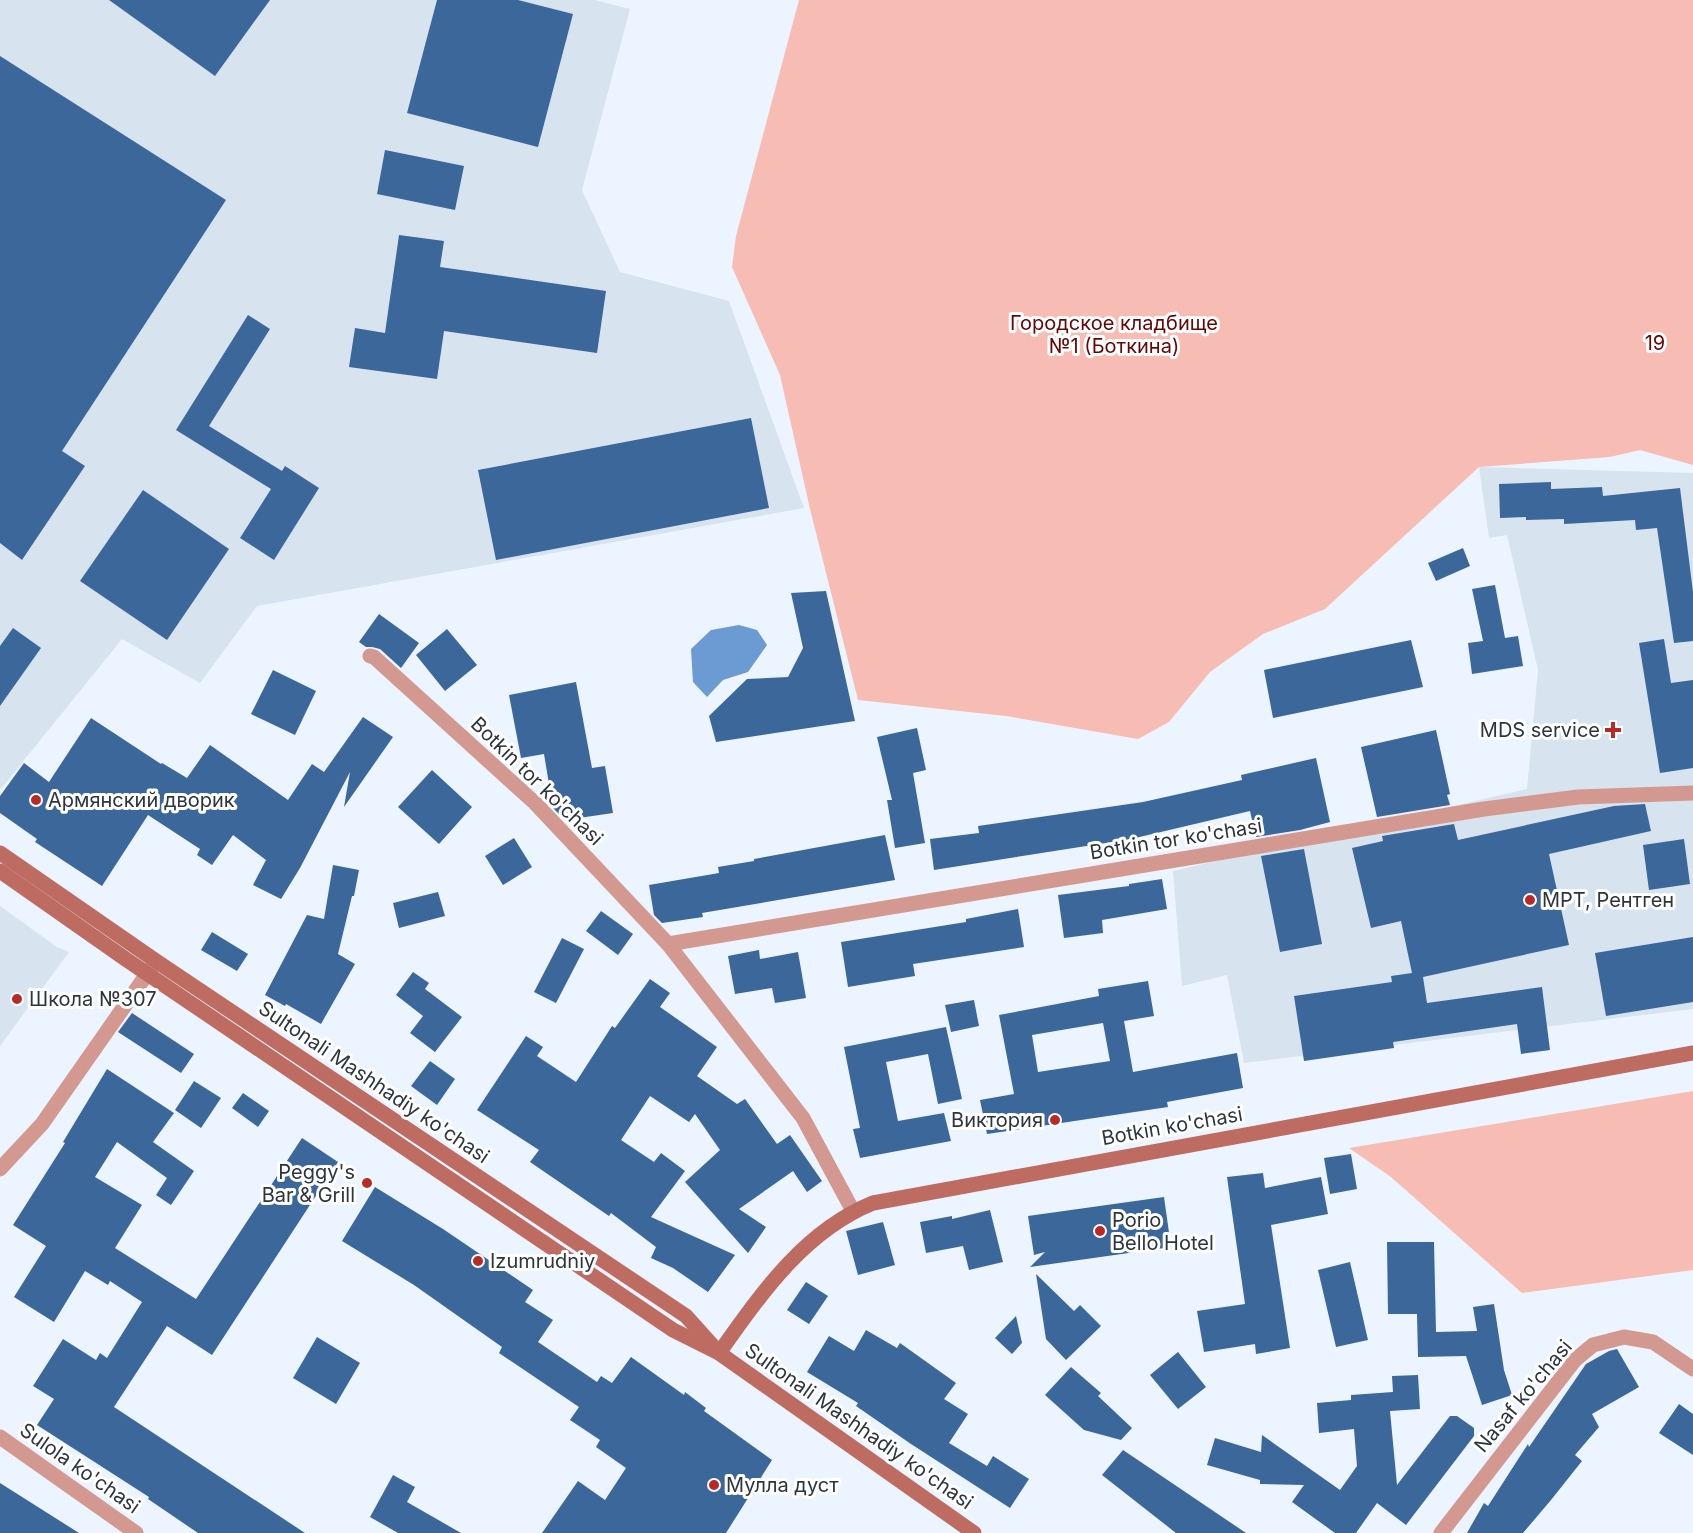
<svg xmlns="http://www.w3.org/2000/svg" width="1693" height="1533" viewBox="0 0 1693 1533" font-family="Inter,sans-serif">
  <rect width="100%" height="100%" fill="#ecf4ff"/>
  <g fill="#d8e3f0">
    <path d="M0 0H595L630 9 582 190 620 272 729 301 804 508 257 606 200 683 122 639 0 790Z"/>
    <path d="M1479 467 1693 473V1009L1244 1063 1227 975 1182 986 1173 871 1527 789 1538 670 1507 535 1489 538Z"/>
    <path d="M0 906 57 947 69 952 0 1046Z"/>
  </g>
  <g fill="#f7bdb4">
    <path d="M799 0H1693V465L1640 450 1610 457 1479 467 1325 609 1263 634 1210 672 1169 722 1138 739 1006 716 858 700 810 509 780 375 732 267 736 236Z"/>
    <path d="M1693 1091V1270L1522 1293 1391 1177 1349 1148Z"/>
  </g>
  <path fill="#6c9ad2" d="M739 625 757 630 767 645 748 672 723 680 707 697 693 682 691 649 711 630Z"/>
  <g fill="#3b679b" fill-rule="evenodd">
    <path d="M109 0H270L215 76Z"/>
    <path d="M437 0H518L573 14 538 147 407 113Z"/>
    <path d="M0 56 226 200 62 451 85 466 22 560 0 543Z"/>
    <path d="M385 150 464 166 455 210 377 194Z"/>
    <path d="M399 235 444 241 440 267 606 291 597 353 444 331 437 379 349 367 355 328 385 333Z"/>
    <path d="M248 315 270 329 209 426 282 471 285 466 319 488 274 560 240 538 271 489 176 430Z"/>
    <path d="M751 418 769 508 496 560 478 470Z"/>
    <path d="M1551 482V489L1602 487 1603 496 1680 488 1693 592V641L1674 643 1657 528 1636 530 1635 520 1564 524V519L1526 520V517L1500 518 1499 484Z"/>
    <path d="M143 490 229 549 167 640 80 581Z"/>
    <path d="M1463 548 1470 566 1436 581 1428 563Z"/>
    <path d="M1495 585 1505 638 1518 636 1523 666 1472 674 1468 643 1483 641 1472 589Z"/>
    <path d="M826 591 855 721 716 742 709 716 747 679 788 677 803 648 791 593Z"/>
    <path d="M379 614 419 643 401 668 380 649 372 647H366L359 642Z"/>
    <path d="M13 628 41 648 0 706V646Z"/>
    <path d="M447 629 477 665 445 691 416 655Z"/>
    <path d="M1664 639 1671 683 1693 680V768L1660 773 1639 643Z"/>
    <path d="M1411 640 1423 687 1273 718 1264 670Z"/>
    <path d="M273 670 316 691 295 735 251 714Z"/>
    <path d="M576 682 592 768 605 766 613 813 565 820 553 808 544 754 521 758 509 695Z"/>
    <path d="M363 717 393 737 344 807 350 772 300 868 281 899 253 885 266 860 233 835 212 865 197 855 200 849 148 815 102 886 35 842 37 839 0 813V796L24 763 49 782 91 718 161 764 162 763 187 778 210 745 288 800 312 764 324 772Z"/>
    <path d="M917 728 926 770 913 773 925 843 895 848 887 800H892L877 737Z"/>
    <path d="M1436 730 1450 794 1447 795 1450 805 1377 817 1361 747Z"/>
    <path d="M1316 758 1330 822 1300 830 1256 837 1250 811 1131 839 934 870 930 839 979 833 978 826 1143 802 1242 780 1241 775Z"/>
    <path d="M432 770 472 807 439 844 398 807Z"/>
    <path d="M1645 804 1651 831 1549 854 1569 945 1423 977 1427 1003 1542 987 1550 1050 1521 1054 1517 1024 1393 1042 1394 1048 1304 1061 1294 996 1392 982 1391 976 1412 973 1401 921 1371 928 1352 848 1383 841 1382 836 1454 824 1458 840 1614 806Z"/>
    <path d="M885 835 895 880 702 913 703 917 662 923 654 915 649 885 719 873 718 867 754 861V859Z"/>
    <path d="M514 838 532 867 503 885 485 856Z"/>
    <path d="M1684 839 1690 884 1649 890 1643 845Z"/>
    <path d="M1304 849 1322 944 1280 952 1261 856Z"/>
    <path d="M333 865 359 870 354 896H352L338 954 355 964 321 1024 286 1004 285 1006 265 995 307 915 324 919Z"/>
    <path d="M1162 879 1167 909 1102 920 1103 933 1064 938 1058 895 1129 886V884Z"/>
    <path d="M438 892 445 916 399 928 393 903Z"/>
    <path d="M1018 909 1024 947 913 964 915 976 848 987 841 942 966 922V919Z"/>
    <path d="M601 911 633 934 618 955 586 931Z"/>
    <path d="M212 932 248 954 237 971 201 950Z"/>
    <path d="M1693 937V1002L1606 1016 1595 953Z"/>
    <path d="M562 938 584 949 556 1003 534 992Z"/>
    <path d="M759 950 760 959 798 952 806 998 775 1003 772 988 735 994 728 956Z"/>
    <path d="M413 972 429 983 425 989 462 1017 435 1052 410 1033 423 1016 396 995Z"/>
    <path d="M650 979 670 993 660 1007 717 1047 697 1076 737 1104 745 1099 777 1144 790 1135 822 1181 807 1192 793 1171 739 1209 766 1227 748 1253 685 1182 720 1150 695 1114 689 1122 650 1096 621 1140 654 1162 661 1153 685 1171 651 1217 735 1255 708 1292 673 1268 651 1258 656 1247 611 1213 609 1216 530 1162 539 1150 477 1110 526 1036 543 1047 537 1056 576 1082 612 1026 615 1028Z"/>
    <path d="M1148 981 1154 1016 1124 1021 1133 1072 1237 1053 1243 1088 1167 1102 1168 1107 987 1134 980 1100 1014 1094 999 1015 1099 996 1098 989ZM1103 1023 1110 1061 1038 1072 1032 1035Z"/>
    <path d="M974 1000 979 1026 951 1032 945 1005Z"/>
    <path d="M132 1013 194 1054 181 1073 118 1032Z"/>
    <path d="M946 1027 962 1099 938 1104 928 1054 886 1062 898 1121 944 1113 951 1141 860 1158 853 1129 860 1128 844 1047Z"/>
    <path d="M430 1061 455 1079 437 1105 411 1086Z"/>
    <path d="M107 1069 174 1113 153 1142 194 1171 171 1205 156 1195 167 1178 117 1142 95 1177 142 1205 115 1248 196 1299 302 1138 338 1162 212 1355 167 1326 114 1407 305 1533H198L148 1499 149 1497 37 1425 54 1399 33 1386 63 1339 96 1360 100 1353 107 1358 142 1302 110 1281 108 1285 85 1271 54 1322 14 1297 46 1246 13 1225 65 1143 63 1142Z"/>
    <path d="M194 1081 221 1098 201 1128 175 1110Z"/>
    <path d="M243 1093 269 1111 258 1127 232 1108Z"/>
    <path d="M1351 1154 1357 1189 1330 1194 1324 1158Z"/>
    <path d="M1263 1173 1265 1188 1321 1177 1328 1214 1271 1225 1290 1348 1256 1354 1255 1344 1204 1352 1197 1311 1245 1304 1227 1177Z"/>
    <path d="M375 1187 443 1229 533 1290 525 1302 553 1320 538 1342 597 1382 601 1376 612 1383 631 1357 684 1395 685 1392 706 1408 704 1411 772 1460 726 1533H542L578 1481 605 1500 626 1468 596 1447 600 1440 570 1420 579 1407 499 1353 502 1347 414 1285 342 1241Z"/>
    <path d="M1164 1197 1171 1247 1030 1267 1045 1252 1034 1255 1028 1216Z"/>
    <path d="M990 1210 1003 1262 969 1270 963 1246 926 1253 920 1222 952 1216V1219Z"/>
    <path d="M883 1222 895 1265 858 1275 846 1231Z"/>
    <path d="M1387 1242H1434L1436 1332 1477 1331 1473 1307 1494 1304 1504 1370 1512 1395 1482 1405 1466 1356 1418 1357 1417 1314H1388Z"/>
    <path d="M1350 1262 1368 1340 1336 1347 1318 1270Z"/>
    <path d="M1036 1274 1074 1311 1080 1305 1101 1326 1066 1360 1046 1339Z"/>
    <path d="M806 1282 828 1296 809 1324 787 1310Z"/>
    <path d="M1016 1316 1022 1343 1012 1354 995 1338Z"/>
    <path d="M866 1330 897 1348 900 1343 956 1383 944 1399 968 1414 949 1443 987 1466 993 1456 1029 1479 1010 1508 911 1444 856 1406 858 1403 807 1372 829 1336 854 1351Z"/>
    <path d="M317 1337 360 1363 336 1404 293 1378Z"/>
    <path d="M1617 1349 1639 1387 1592 1414 1599 1427 1575 1455 1582 1461 1551 1500 1523 1533H1467L1484 1503 1488 1506 1528 1444 1529 1447 1586 1364 1609 1351Z"/>
    <path d="M1178 1352 1206 1387 1178 1409 1150 1375Z"/>
    <path d="M1071 1367 1101 1393 1098 1396 1132 1428 1121 1440 1084 1430 1045 1395Z"/>
    <path d="M1418 1375 1420 1409 1390 1411 1397 1485 1450 1416H1457L1474 1428V1436L1406 1525 1377 1503 1356 1533H1335L1292 1502 1304 1485 1260 1484V1480L1207 1465 1215 1438 1261 1452 1262 1435 1340 1490 1357 1466 1354 1429 1319 1433 1317 1403 1351 1400V1395L1393 1392 1392 1376Z"/>
    <path d="M1679 1404 1693 1414V1455L1659 1433Z"/>
    <path d="M1123 1450 1169 1481 1246 1533H1176L1102 1475Z"/>
    <path d="M393 1475 415 1487 407 1502 461 1533H398L370 1517Z"/>
    <path d="M0 1483 79 1533H0Z"/>
  </g>
  <g fill="none" stroke-linecap="round" stroke-linejoin="round">
    <g stroke="#d39991" stroke-width="15">
      <path d="M370 656 374 657 535 803 668 944 803 1118 853 1211"/>
      <path d="M668 944 1484 809 1578 797 1693 793"/>
      <path d="M0 1169 42 1124 154 964"/>
      <path d="M0 1437 136 1533"/>
      <path d="M1441 1533 1575 1360 1593 1345 1624 1337 1653 1342 1693 1369"/>
    </g>
    <g stroke="#be6c62" stroke-width="15">
      <path d="M0 853 156 961 686 1316 713 1346"/>
      <path d="M0 871 127 960 673 1330 719 1353 974 1533"/>
      <path d="M719 1353C761 1294 804 1231 873 1203L1693 1053"/>
    </g>
  </g>
  <g fill="#b92a24" stroke="#fff" stroke-width="2">
    <path d="M1610 721h6v6h6v6h-6v6h-6v-6h-6v-6h6z"/>
    <circle cx="36" cy="800" r="6"/>
    <circle cx="1530" cy="900" r="6"/>
    <circle cx="17" cy="999" r="6"/>
    <circle cx="1055" cy="1120" r="6"/>
    <circle cx="367" cy="1183" r="6"/>
    <circle cx="1100" cy="1231" r="6"/>
    <circle cx="478" cy="1261" r="6"/>
    <circle cx="714" cy="1485" r="6"/>
  </g>
  <g text-anchor="middle" dominant-baseline="central" stroke-width="6" stroke-linejoin="round" paint-order="stroke">
    <g font-size="20" fill="#660607" stroke="#fff">
      <text x="1114" y="323">Городское кладбище<tspan x="1114" dy="23">№1 (Боткина)</tspan></text>
      <text x="1655" y="343">19</text>
    </g>
    <g font-size="20" fill="#2d353f" stroke="#fff" text-anchor="start">
      <text x="1600" y="730" text-anchor="end">MDS service</text>
      <text x="48" y="800">Армянский дворик</text>
      <text x="1542" y="900">МРТ, Рентген</text>
      <text x="29" y="999">Школа №307</text>
      <text x="1043" y="1120" text-anchor="end">Виктория</text>
      <text x="355" y="1172" text-anchor="end">Peggy's<tspan x="355" dy="23">Bar &amp; Grill</tspan></text>
      <text x="1112" y="1220">Porio<tspan x="1112" dy="23">Bello Hotel</tspan></text>
      <text x="490" y="1261">Izumrudniy</text>
      <text x="726" y="1485">Мулла дуст</text>
    </g>
    <g font-size="20" fill="#2d353f" stroke="#fff">
      <text transform="translate(537 781) rotate(44)">Botkin tor ko'chasi</text>
      <text transform="translate(1176 839) rotate(-9)">Botkin tor ko'chasi</text>
      <text transform="translate(374 1082) rotate(34)">Sultonali Mashhadiy ko'chasi</text>
      <text transform="translate(1172 1126) rotate(-10)">Botkin ko'chasi</text>
      <text transform="translate(1523 1396) rotate(-50)">Nasaf ko'chasi</text>
      <text transform="translate(859 1426) rotate(35)">Sultonali Mashhadiy ko'chasi</text>
      <text transform="translate(80 1468) rotate(35)">Sulola ko'chasi</text>
    </g>
  </g>
</svg>
